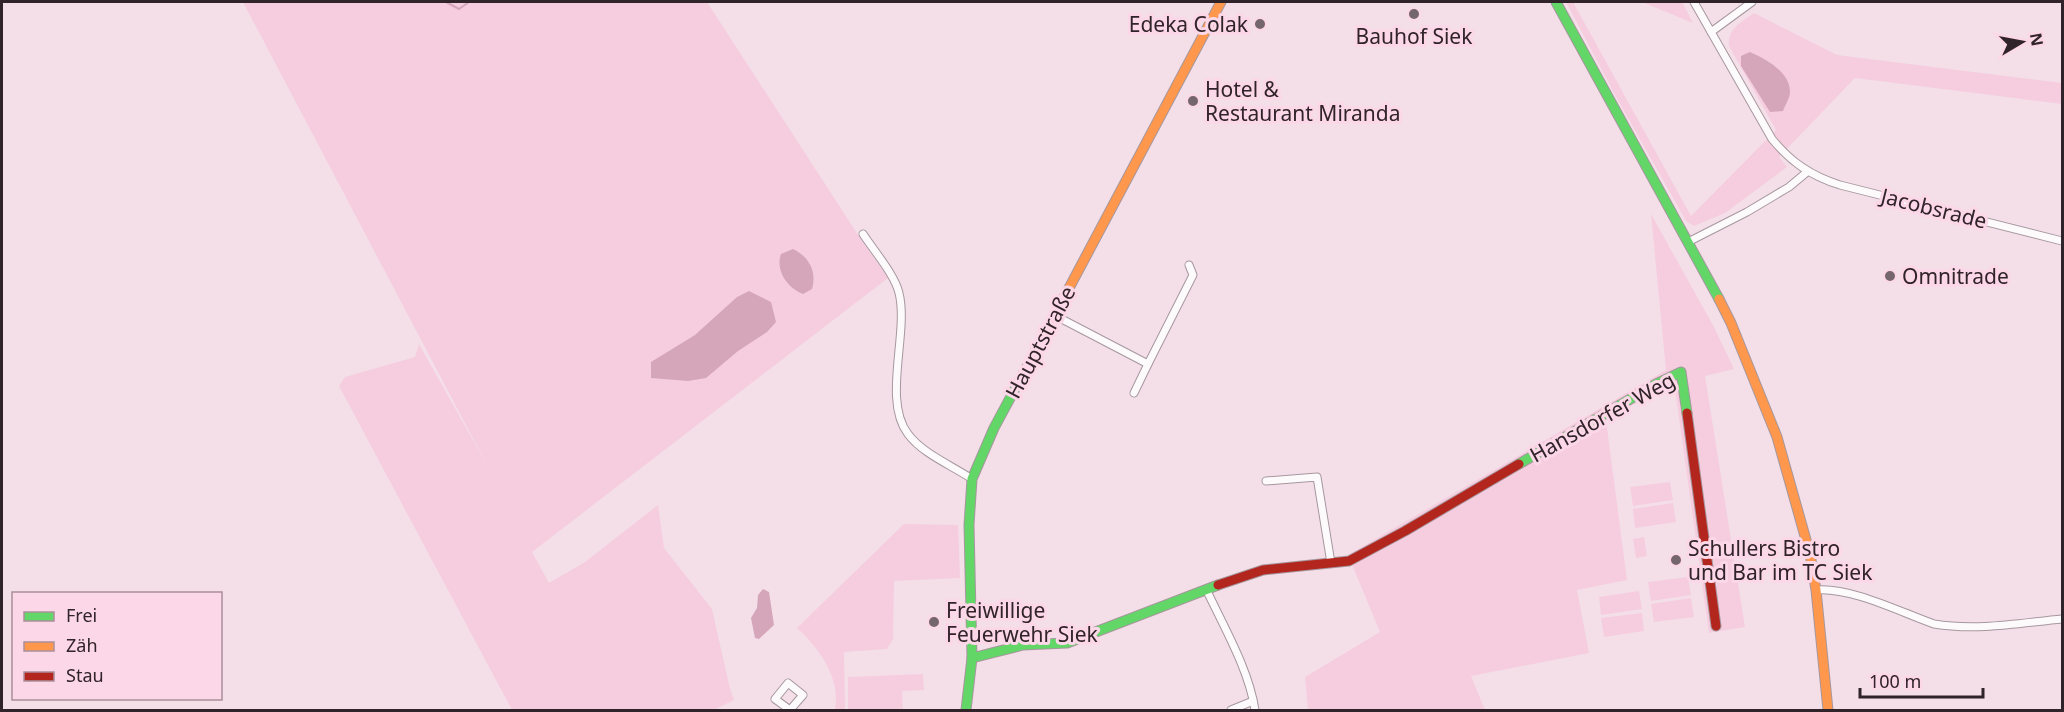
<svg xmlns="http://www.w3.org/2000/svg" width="2064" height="712" viewBox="0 0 2064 712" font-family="'Noto Sans',sans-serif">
  <rect width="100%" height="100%" fill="#f4dfe8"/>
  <g fill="#f5cddf">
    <path d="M243 2H707L862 241 888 278 532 552 549 583 585 562 658 505 664 548 712 609 730 689 734 700 714 710H512L339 386 345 377 415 357 419 344 487 465Z"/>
    <path d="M1566 2H1573L1691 216 1776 130 1729 46C1728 28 1740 23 1754 13L1837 55 2062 83V104L1855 78 1779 157 1787 167 1725 213 1694 226 1686 221 1615 95Z"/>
    <path d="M1642 2H1682L1693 23Z"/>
    <path d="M1651 214 1714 327 1734 369 1705 376 1745 627 1709 633 1674 382 1606 420 1627 580 1577 590 1589 653 1471 676 1485 710H1308L1305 677 1380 632 1348 555 1666 370Z"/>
    <path d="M1670 482 1673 500 1633 506 1630 487Z"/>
    <path d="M1673 503 1676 522 1635 528 1633 509Z"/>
    <path d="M904 524 958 525 960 578 894 581 893 639 887 649 844 652 845 710H835C841 678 819 648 797 628Z"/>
    <path d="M1644 537 1647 556 1636 558 1633 539Z"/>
    <path d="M1688 577 1691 595 1651 601 1648 582Z"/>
    <path d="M1639 591 1642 609 1601 615 1599 597Z"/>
    <path d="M1691 598 1694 617 1654 622 1651 604Z"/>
    <path d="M1642 613 1644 631 1604 637 1601 618Z"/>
    <path d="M923 674 924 690 902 691 903 710H848V677Z"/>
  </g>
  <g fill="#d5a6ba">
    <path d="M1750 52C1766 59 1790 72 1790 92 1790 98 1785 105 1783 111L1770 112 1741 66V56Z"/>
    <path d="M793 249C809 257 817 271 812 289L803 294C788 288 775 271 781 254Z"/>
    <path d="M749 291 771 302 776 322 767 332 738 351 706 378 688 381 651 378V362L695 335 737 297Z"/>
    <path d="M763 589 769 592 774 625 759 639 755 638 751 618 757 608 758 595Z"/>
  </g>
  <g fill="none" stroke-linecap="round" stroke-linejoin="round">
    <path stroke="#d5a6ba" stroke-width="2" d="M446 2 459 9 469 2"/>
    <defs>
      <g id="street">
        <path d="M1694 2 1772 139C1791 162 1811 176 1840 185L2062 241"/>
        <path d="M1711 32 1752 2"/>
        <path d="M863 234C874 251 895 275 899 293 909 333 882 400 908 434 923 454 951 465 972 479"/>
        <path d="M1688 242 1747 212 1789 187 1807 172"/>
        <path d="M1054 315 1148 364 1134 393"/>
        <path d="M1148 364 1193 275 1189 265"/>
        <path d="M1266 481 1317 477 1331 563"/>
        <path d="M1816 590C1851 587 1900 612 1934 624 1977 631 2020 623 2062 619"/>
        <path d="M1207 591C1224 627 1249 670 1255 710"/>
        <path d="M790 710 775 699 788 683 803 695 790 710"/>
        <path d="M1231 710 1253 701"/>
      </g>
      <g id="fast">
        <path d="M1556 2 1719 299"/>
        <path d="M1519 464 1656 384 1681 372 1687 413"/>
        <path d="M972 658 1023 645 1067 643 1218 585"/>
        <path d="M966 710 972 658 969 525 972 479 994 428 1051 322"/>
      </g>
      <g id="slow">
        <path d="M1719 299 1731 323 1777 437 1810 554 1816 590 1828 710"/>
        <path d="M1051 322 1221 2"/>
      </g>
      <g id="jam">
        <path d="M1687 413 1716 626"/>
        <path d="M1218 585 1263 570 1349 561 1405 531 1519 464"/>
      </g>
    </defs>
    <use href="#street" stroke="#a6979e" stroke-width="9"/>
    <use href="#fast" stroke="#a6979e" stroke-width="11"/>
    <use href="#slow" stroke="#a6979e" stroke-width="11"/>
    <use href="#jam" stroke="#a6979e" stroke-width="11"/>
    <use href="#street" stroke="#fdfafc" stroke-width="7"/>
    <use href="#fast" stroke="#63d668" stroke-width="9"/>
    <use href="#slow" stroke="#ff974d" stroke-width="9"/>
    <use href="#jam" stroke="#b3261e" stroke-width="9"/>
  </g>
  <g fill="#75656c" stroke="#fcd7e7" stroke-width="2">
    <circle cx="1414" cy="14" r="6"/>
    <circle cx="1260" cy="24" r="6"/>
    <circle cx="1193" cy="101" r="6"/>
    <circle cx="1890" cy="276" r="6"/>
    <circle cx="1676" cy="560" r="6"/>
    <circle cx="934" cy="622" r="6"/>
  </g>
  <g text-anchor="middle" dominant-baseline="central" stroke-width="6" stroke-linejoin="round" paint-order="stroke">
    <g font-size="21" fill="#302329" stroke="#fcd7e7" text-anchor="start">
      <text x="1248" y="24" text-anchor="end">Edeka Colak</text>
      <text x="1414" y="36" text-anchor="middle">Bauhof Siek</text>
      <text x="1205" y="89">Hotel &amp;<tspan x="1205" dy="24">Restaurant Miranda</tspan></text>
      <text x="1902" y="276">Omnitrade</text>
      <text x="1688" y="548">Schullers Bistro<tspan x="1688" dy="24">und Bar im TC Siek</tspan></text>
      <text x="946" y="610">Freiwillige<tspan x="946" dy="24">Feuerwehr Siek</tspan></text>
    </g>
    <g font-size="21" fill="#302329" stroke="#fcd7e7">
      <text transform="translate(1934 208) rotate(14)">Jacobsrade</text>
      <text transform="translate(1040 342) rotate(-62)">Hauptstraße</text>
      <text transform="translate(1602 417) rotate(-29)">Hansdorfer Weg</text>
    </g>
  </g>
  <rect width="2064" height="712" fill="none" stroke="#302329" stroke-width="6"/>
  <rect x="12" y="592" width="210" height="108" fill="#fcd7e7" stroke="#aa8f9b" stroke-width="1.5"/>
  <rect x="24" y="612" width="30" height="9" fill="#63d668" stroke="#aa8f9b" stroke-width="1.5"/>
  <text x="66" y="622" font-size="18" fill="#302329">Frei</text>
  <rect x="24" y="642" width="30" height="9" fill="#ff974d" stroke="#aa8f9b" stroke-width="1.5"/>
  <text x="66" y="652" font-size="18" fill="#302329">Zäh</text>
  <rect x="24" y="672" width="30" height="9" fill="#b3261e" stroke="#aa8f9b" stroke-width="1.5"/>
  <text x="66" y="682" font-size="18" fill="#302329">Stau</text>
  <g transform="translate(2022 42) rotate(80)" stroke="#fcd7e7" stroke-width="4.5" paint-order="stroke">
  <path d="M0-4.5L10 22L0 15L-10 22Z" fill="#302329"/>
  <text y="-9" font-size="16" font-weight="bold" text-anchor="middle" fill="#302329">N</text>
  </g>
  <path d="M1860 688v9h123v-9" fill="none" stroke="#302329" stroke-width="3"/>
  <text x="1869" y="688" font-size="18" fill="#302329" stroke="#fcd7e7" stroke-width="4.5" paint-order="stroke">100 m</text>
</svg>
